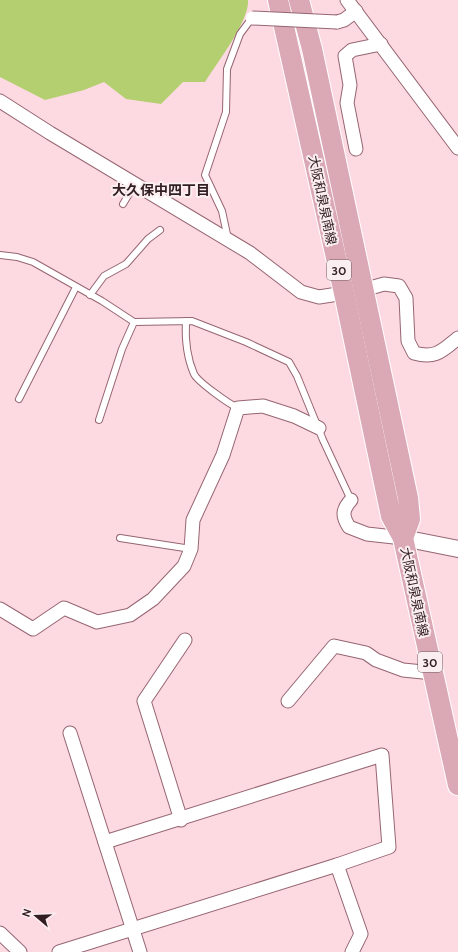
<svg xmlns="http://www.w3.org/2000/svg" width="458" height="952" viewBox="0 0 458 952" font-family="Cabin,'Noto Sans JP',sans-serif">
  <rect width="100%" height="100%" fill="#fddae2"/>
  <path fill="#b4cf70" d="M0 0H248C250 20 217 63 205 82H183L161 104 126 99 104 82 84 90 45 100 0 77Z"/>
  <g fill="none" stroke-linecap="round" stroke-linejoin="round">
    <defs>
      <g id="service">
        <path d="M123 204 135 184"/>
        <path d="M228 239 222 211 205 175 226 112 227 69 240 34 252 18"/>
        <path d="M0 255 17 257 33 262 102 301 134 322 192 321 246 342 289 362 297 376 323 440 351 500"/>
        <path d="M90 295 104 276 126 264 148 239 160 230"/>
        <path d="M186 321C185 339 187 358 194 374 198 382 229 404 238 408"/>
        <path d="M19 399 76 287"/>
        <path d="M99 420 122 349 134 322"/>
        <path d="M120 538 191 549"/>
      </g>
      <g id="minor">
        <path d="M347 0 458 148"/>
        <path d="M337 22 344 20 356 11"/>
        <path d="M0 101 50 133 250 253 301 292 319 297 363 290 384 284 399 286 406 298 408 341 414 353C436 359 442 351 458 338"/>
        <path d="M356 149 347 103 350 85 345 56 352 50 381 44"/>
        <path d="M351 500C342 510 342 516 349 527L367 534 403 538"/>
        <path d="M0 609 33 629 64 608 97 622 130 615 153 599 184 566 191 549 193 520 223 455 238 408 263 406 294 416 319 428"/>
        <path d="M288 701 334 646 366 653 376 660 403 670 433 673"/>
        <path d="M70 733 140 952"/>
        <path d="M181 820 144 701 185 640"/>
        <path d="M337 865 361 934 352 952"/>
        <path d="M0 933 20 952"/>
        <path d="M59 952 337 865 389 847 382 755 105 842"/>
      </g>
      <path id="tertiary" d="M403 538 458 549"/>
      <g id="primary">
        <path d="M278 0 344 293 391 516 403 538 458 785"/>
        <path d="M299 0 312 49 408 498 410 519 403 538"/>
      </g>
    </defs>
    <use href="#service" stroke="#966572" stroke-width="8"/>
    <use href="#minor" stroke="#966572" stroke-width="15"/>
    <use href="#tertiary" stroke="#966572" stroke-width="18"/>
    <use href="#primary" stroke="#fff" stroke-width="22"/>
    <use href="#service" stroke="#fff" stroke-width="6"/>
    <use href="#minor" stroke="#fff" stroke-width="13"/>
    <use href="#tertiary" stroke="#fff" stroke-width="16"/>
    <use href="#primary" stroke="#dba9b6" stroke-width="20"/>
    <defs>
      <path id="minor-bridge" d="M252 18 337 22"/>
    </defs>
    <use href="#minor-bridge" stroke="#966572" stroke-width="15" stroke-linecap="butt"/>
    <use href="#minor-bridge" stroke="#fff" stroke-width="13"/>
  </g>
  <g text-anchor="middle" dominant-baseline="central" stroke-width="4" stroke-linejoin="round" paint-order="stroke">
    <g fill="#faeef1" stroke="#6d5c60" stroke-width="1">
      <rect x="327" y="260" width="24" height="20" rx="3"/>
      <rect x="418" y="652" width="24" height="20" rx="3"/>
    </g>
    <g font-size="12" font-weight="bold" fill="#311d22">
      <text x="339" y="270">30</text>
      <text x="430" y="662">30</text>
    </g>
    <g font-size="13" fill="#311d22" stroke="#faeef1">
      <text transform="translate(323 200) rotate(78)">大阪和泉泉南線</text>
      <text transform="translate(415 592) rotate(78)">大阪和泉泉南線</text>
    </g>
    <g font-size="14" font-weight="bold" fill="#311d22" stroke="#faeef1">
      <text x="161" y="190">大久保中四丁目</text>
    </g>
  </g>
  <g transform="translate(36 916) rotate(289)" stroke="#faeef1" stroke-width="3" paint-order="stroke">
  <path d="M0-3L7 15L0 10L-7 15Z" fill="#311d22"/>
  <text y="-6" font-size="11" font-weight="bold" text-anchor="middle" fill="#311d22">N</text>
  </g>
</svg>
